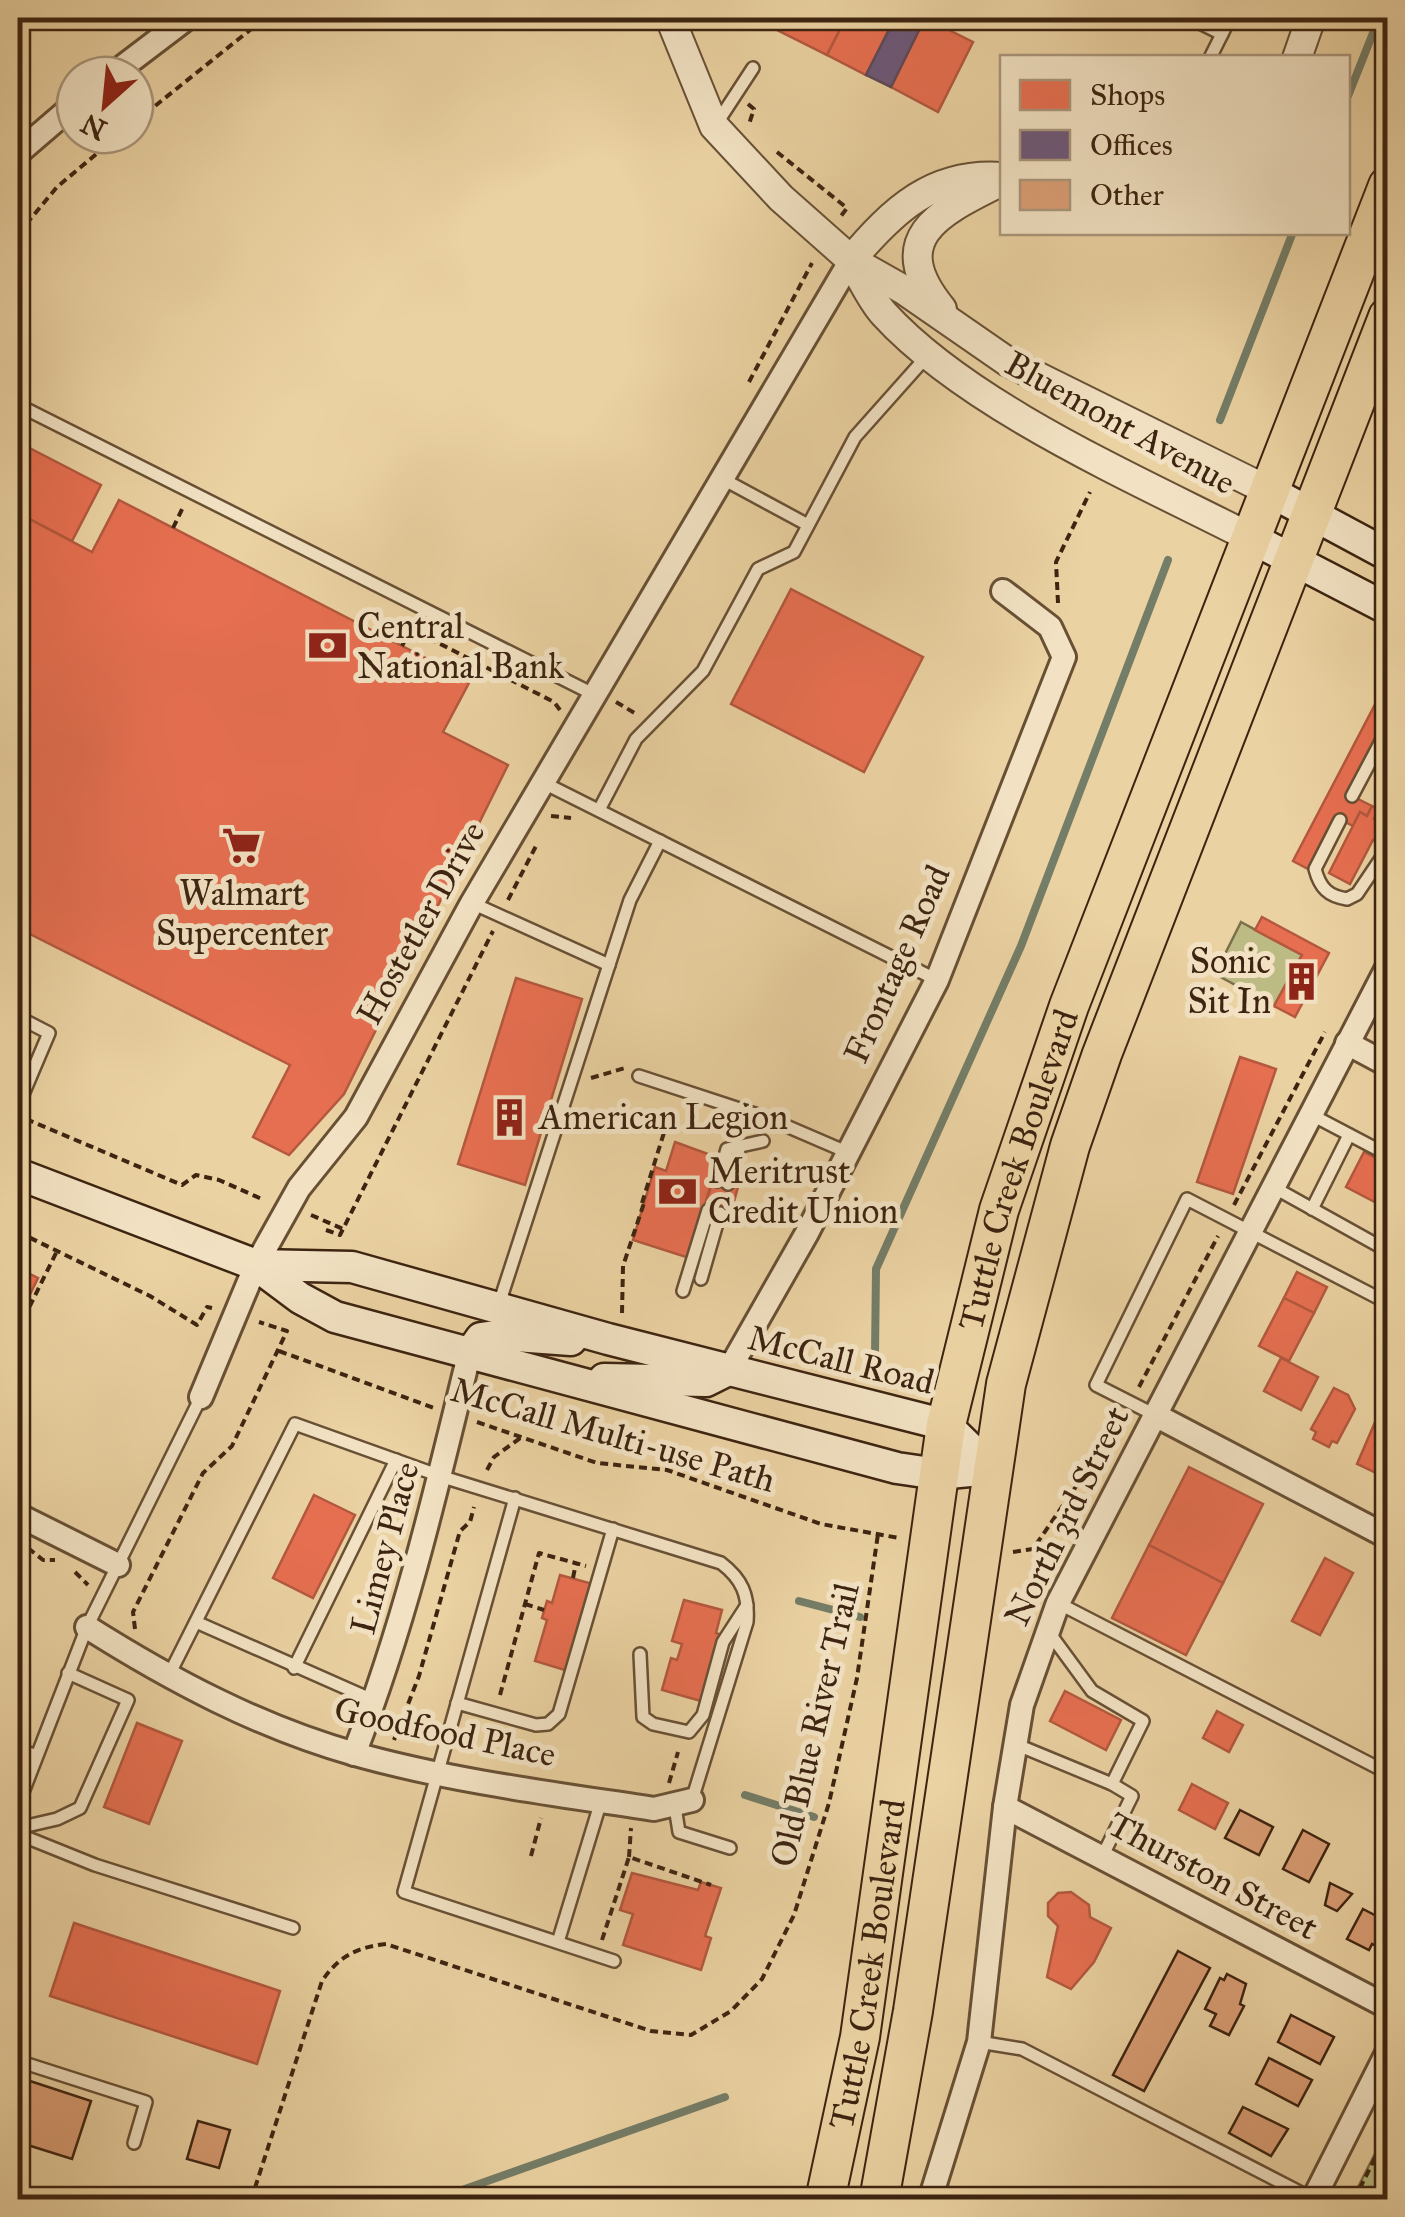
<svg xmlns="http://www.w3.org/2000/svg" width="1405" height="2217" viewBox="0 0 1405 2217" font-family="'IM FELL Great Primer',serif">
  <rect width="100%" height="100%" fill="#ebd2a2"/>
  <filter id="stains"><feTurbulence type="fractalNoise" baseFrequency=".002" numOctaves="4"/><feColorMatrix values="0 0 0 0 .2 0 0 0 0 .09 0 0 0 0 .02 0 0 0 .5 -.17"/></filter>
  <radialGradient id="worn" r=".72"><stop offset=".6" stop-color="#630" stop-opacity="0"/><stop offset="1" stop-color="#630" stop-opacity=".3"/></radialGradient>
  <g fill="#bbbb83" stroke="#7c704a" stroke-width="2.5">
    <path d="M1241 922 1302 955 1274 1006 1215 974Z"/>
    <path d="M1387 2130V2199H1352Z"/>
  </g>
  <g fill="#e76f51" stroke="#b4583e" stroke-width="2.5">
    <path d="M779 18H846L827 55 773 28Z"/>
    <path d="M846 18H895L866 75 827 55Z"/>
    <path d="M925 18 973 42 938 112 891 87Z"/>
    <path d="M18 442 101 485 72 541 18 513Z"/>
    <path d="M119 500 470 681 443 732 508 765 344 1094 289 1155 253 1137 290 1065 18 928V513L92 552Z"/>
    <path d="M791 589 923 657 864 772 731 704Z"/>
    <path d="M1380 695 1388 699V723L1350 795 1372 806 1367 816 1360 812 1353 826 1338 818 1310 870 1293 861Z"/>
    <path d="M1388 793V824L1386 826 1374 819Z"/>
    <path d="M1372 806 1378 810 1374 819 1388 831 1381 844 1373 840 1350 884 1329 873 1360 812 1367 816Z"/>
    <path d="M1262 917 1329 953 1295 1017 1274 1006 1302 955 1255 930Z"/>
    <path d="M516 978 582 999 525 1185 458 1164Z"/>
    <path d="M1240 1057 1276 1069 1233 1194 1197 1182Z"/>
    <path d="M675 1142 719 1158 689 1258 633 1240 655 1167 666 1171Z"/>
    <path d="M1364 1152 1388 1164V1209L1346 1187Z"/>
    <path d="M713 1180 738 1187 730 1216 704 1208Z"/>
    <path d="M18 1268 38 1278 18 1319Z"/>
    <path d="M1297 1272 1327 1287 1314 1313 1284 1298Z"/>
    <path d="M1284 1298 1314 1313 1289 1361 1259 1346Z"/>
    <path d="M1281 1358 1318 1377 1301 1410 1264 1391Z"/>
    <path d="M1334 1388 1348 1395 1355 1409 1337 1443 1332 1441 1329 1447 1313 1439 1316 1432 1311 1429Z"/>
    <path d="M1379 1413 1388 1417V1458L1378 1474 1357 1464Z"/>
    <path d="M1189 1467 1263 1504 1223 1583 1149 1545Z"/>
    <path d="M314 1495 355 1515 313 1598 273 1578Z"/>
    <path d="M1149 1545 1223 1583 1186 1655 1112 1618Z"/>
    <path d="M1325 1558 1353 1573 1320 1635 1292 1621Z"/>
    <path d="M560 1575 593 1584 568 1671 535 1661 547 1620 542 1618 547 1601 552 1603Z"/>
    <path d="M684 1600 722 1610 716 1633 722 1635 704 1702 662 1690 671 1658 677 1660 682 1644 672 1641Z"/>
    <path d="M1065 1691 1121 1720 1106 1750 1050 1721Z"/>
    <path d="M1217 1711 1243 1725 1229 1752 1203 1738Z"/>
    <path d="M137 1723 182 1741 149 1824 104 1807Z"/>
    <path d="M1192 1784 1228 1803 1215 1829 1179 1810Z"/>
    <path d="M632 1873 698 1890 701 1882 721 1888 705 1936 711 1938 701 1970 623 1945 633 1914 620 1910Z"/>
    <path d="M1071 1892 1089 1905 1090 1917 1111 1928 1094 1962 1071 1989 1047 1977 1058 1926 1048 1916V1903L1058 1893Z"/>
    <path d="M74 1923 280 1991 257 2064 50 1996Z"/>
  </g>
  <path fill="#6d597a" stroke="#5f495a" stroke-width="2.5" d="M895 18H925L891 87 866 75Z"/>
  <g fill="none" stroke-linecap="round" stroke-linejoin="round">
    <g stroke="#747d67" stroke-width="8">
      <path d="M1348 96 1379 18"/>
      <path d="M1220 420 1293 232"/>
      <path d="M875 1355 876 1269 1021 946 1168 560"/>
      <path d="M799 1601 860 1617"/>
      <path d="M745 1795 814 1817"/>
      <path d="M434 2200 725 2097"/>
    </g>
  </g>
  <g fill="#db9e75" stroke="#3d2411" stroke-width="2.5">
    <path d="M1240 1810 1273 1827 1259 1855 1225 1838Z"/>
    <path d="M1303 1830 1329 1844 1309 1882 1283 1869Z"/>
    <path d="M1330 1883 1352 1894 1337 1911 1325 1905Z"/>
    <path d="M1363 1909 1388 1922V1952L1372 1944 1369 1950 1347 1939Z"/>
    <path d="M1178 1951 1210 1968 1144 2091 1113 2075Z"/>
    <path d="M1227 1974 1246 1984 1240 2004 1244 2006 1229 2035 1210 2026 1216 2014 1205 2009 1220 1978 1224 1980Z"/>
    <path d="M1291 2015 1334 2037 1320 2064 1278 2042Z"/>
    <path d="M1269 2058 1312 2080 1298 2106 1256 2084Z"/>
    <path d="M27 2080 91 2101 72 2159 18 2142V2110Z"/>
    <path d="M1243 2107 1288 2129 1271 2156 1229 2133Z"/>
    <path d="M198 2121 230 2130 219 2168 187 2159Z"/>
    <path d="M1388 2192V2200H1360L1359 2193Z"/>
  </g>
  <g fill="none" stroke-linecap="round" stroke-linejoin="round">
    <defs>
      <g id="service">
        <path d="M1190 18 1222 34"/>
        <path d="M1210 58 1230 18"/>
        <path d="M717 123 753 68"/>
        <path d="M18 405 593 694"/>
        <path d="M721 478 808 525"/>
        <path d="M544 783 937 980"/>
        <path d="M1352 796 1388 728"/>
        <path d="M599 810 636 739 703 671 758 569 794 552 855 437 928 355"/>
        <path d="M1340 820 1315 869C1320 888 1328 896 1347 899L1357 894 1388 848"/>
        <path d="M472 903 609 965"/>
        <path d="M18 1017 49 1033 18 1106"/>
        <path d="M639 1076 770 1119 849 1153"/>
        <path d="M1310 1114 1388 1155"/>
        <path d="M718 1181 727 1149 763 1141"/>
        <path d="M728 1184 740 1146"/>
        <path d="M1273 1187 1388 1251"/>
        <path d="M1312 1209 1349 1135"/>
        <path d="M701 1279 720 1213"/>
        <path d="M683 1291 708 1210"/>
        <path d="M499 1304 630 900 660 841"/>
        <path d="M1155 1415 1096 1385 1187 1199 1388 1303"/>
        <path d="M515 1498 404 1892 614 1961"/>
        <path d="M1058 1603 1388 1773"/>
        <path d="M196 1622 375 1701"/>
        <path d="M640 1654 643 1717 653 1724 689 1732 703 1715 723 1642 747 1605"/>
        <path d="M294 1668 396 1460"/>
        <path d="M169 1675 295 1424 443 1477 721 1563C742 1579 749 1595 747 1622L692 1800"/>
        <path d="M457 1703 536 1725 548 1724 559 1714 613 1529"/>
        <path d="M1015 1744 1112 1784 1143 1721 1092 1691 1048 1631"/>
        <path d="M18 1750 35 1755"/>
        <path d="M18 1805 87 1627 201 1397"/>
        <path d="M675 1807 679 1832 730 1848"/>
        <path d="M18 1828 57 1819 80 1808 128 1700 68 1673"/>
        <path d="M18 1834 95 1865 293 1928"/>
        <path d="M1102 1857 1132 1796 1112 1784"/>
        <path d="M558 1942 601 1801"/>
        <path d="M979 2042 1022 2049 1313 2199"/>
        <path d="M18 2061 146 2102 134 2143"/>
      </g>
      <g id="minor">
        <path d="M112 75 187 18"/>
        <path d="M18 153 75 104"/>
        <path d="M1347 1043 1388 1065"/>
        <path d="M729 1370 807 1233 937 980 1064 657 1050 627 1003 591"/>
        <path d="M201 1397 256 1265 299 1188 356 1117 472 903 851 260"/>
        <path d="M1155 1415 1388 1537"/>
        <path d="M18 1515 118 1565"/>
        <path d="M87 1627C171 1680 259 1727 355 1754 451 1781 555 1794 654 1809L692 1800"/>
        <path d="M354 1754C405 1623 436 1491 469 1355"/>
        <path d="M1005 1807 1388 2007"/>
        <path d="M930 2200 979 2042 1005 1807 1022 1705 1058 1603 1388 966"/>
        <path d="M1313 2200 1388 2051"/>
      </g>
      <g id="tertiary">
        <path d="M670 18 714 126 781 198 851 260 904 290 1008 362 1269 491"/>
        <path d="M1297 58 1311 18"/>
        <path d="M851 260C893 210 933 172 1002 177"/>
        <path d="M852 262C862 279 871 300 884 314 969 407 1138 480 1251 538"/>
        <path d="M942 309C883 237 942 211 1002 181"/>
      </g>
      <g id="secondary">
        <path d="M1269 491 1388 555"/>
        <path d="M1251 538 1388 609"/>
        <path d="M18 1174 256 1265 300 1298 335 1317 897 1468 938 1474 991 1469"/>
        <path d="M256 1265 352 1267 608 1339 946 1425 991 1469"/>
        <path d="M469 1355 481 1338 502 1335 571 1340"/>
        <path d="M604 1379 706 1381 726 1371"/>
      </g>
      <g id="trunk">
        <path id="s1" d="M825 2200 860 2037 946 1425 999 1210 1069 1006 1388 186"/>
        <path d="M879 2200 913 2011 1006 1384 1070 1146 1102 1054 1388 317"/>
      </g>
    </defs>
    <use href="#service" stroke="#685035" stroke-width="16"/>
    <use href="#minor" stroke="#685035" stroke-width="28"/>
    <use href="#tertiary" stroke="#685035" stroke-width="32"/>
    <use href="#secondary" stroke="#3d2411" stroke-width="35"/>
    <use href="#trunk" stroke="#3d2411" stroke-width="42"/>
    <g stroke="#3d2411" stroke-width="4" stroke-dasharray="8 5" stroke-linecap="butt">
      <path d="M748 104 754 109 749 124"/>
      <path d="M135 122 265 18"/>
      <path d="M777 152 847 208 841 216"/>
      <path d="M18 234 57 187 119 135"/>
      <path d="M749 382 812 263"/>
      <path d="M173 528 184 505"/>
      <path d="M1058 603 1056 562 1090 492"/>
      <path d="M402 646 411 629 554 702 560 710"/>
      <path d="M616 702 638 715"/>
      <path d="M551 816 571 818"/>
      <path d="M508 900 536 846"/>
      <path d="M887 977 898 991"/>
      <path d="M591 1078 625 1068"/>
      <path d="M26 1119 182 1185 196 1175 219 1180 264 1200"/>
      <path d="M642 1203 672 1107"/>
      <path d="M1234 1205 1325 1032"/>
      <path d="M311 1215 343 1229"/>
      <path d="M326 1230 340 1235 493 931"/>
      <path d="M18 1232 150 1296 197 1325 207 1307 212 1308"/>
      <path d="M622 1313 623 1266 644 1203"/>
      <path d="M18 1330 58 1249"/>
      <path d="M279 1351 434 1408"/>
      <path d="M1139 1387 1218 1236"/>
      <path d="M477 1422 597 1463 667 1470 821 1524 899 1538"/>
      <path d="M487 1470 494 1457 523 1436"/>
      <path d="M28 1548 43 1560H55"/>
      <path d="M1013 1552 1033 1549 1123 1418"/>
      <path d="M75 1572 88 1585"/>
      <path d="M573 1578 576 1563"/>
      <path d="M525 1604 544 1610"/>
      <path d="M135 1629 133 1612 203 1473 232 1446 287 1331 259 1322"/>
      <path d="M500 1695 539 1553 586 1566"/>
      <path d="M394 1740 419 1676 460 1531 470 1522 474 1507"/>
      <path d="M669 1783 678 1752"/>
      <path d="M531 1856 541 1818"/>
      <path d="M629 1857 631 1828"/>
      <path d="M602 1940 629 1857 711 1885"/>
      <path d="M1374 2160 1388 2135"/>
      <path d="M251 2200 322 1981C338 1957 357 1947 386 1944L651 2031 691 2035 731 2011 762 1979 794 1915 829 1803 857 1678 878 1534"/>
      <path d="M1354 2200 1374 2160 1388 2179"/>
    </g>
    <use href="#service" stroke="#f2e2c3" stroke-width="11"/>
    <use href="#minor" stroke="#f2e2c3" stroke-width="22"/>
    <use href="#tertiary" stroke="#f2e2c3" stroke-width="28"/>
    <use href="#secondary" stroke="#f2e2c3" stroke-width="30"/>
    <use href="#trunk" stroke="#ebd2a2" stroke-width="38"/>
  </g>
  <defs>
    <symbol id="bank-bare" viewBox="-9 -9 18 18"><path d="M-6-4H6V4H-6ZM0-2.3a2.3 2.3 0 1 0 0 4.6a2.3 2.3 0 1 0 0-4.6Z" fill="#8f2418" stroke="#f2e2c3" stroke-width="2.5" paint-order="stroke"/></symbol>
    <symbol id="supermarket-bare" viewBox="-9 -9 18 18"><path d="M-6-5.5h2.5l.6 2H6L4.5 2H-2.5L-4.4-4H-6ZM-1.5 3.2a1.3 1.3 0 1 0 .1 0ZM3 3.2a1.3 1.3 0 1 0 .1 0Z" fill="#8f2418" stroke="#f2e2c3" stroke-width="2.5" paint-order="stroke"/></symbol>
    <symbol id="building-bare" viewBox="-9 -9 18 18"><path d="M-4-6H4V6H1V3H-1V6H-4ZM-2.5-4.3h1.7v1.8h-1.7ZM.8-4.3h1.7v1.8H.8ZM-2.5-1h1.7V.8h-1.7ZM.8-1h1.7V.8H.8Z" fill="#8f2418" stroke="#f2e2c3" stroke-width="2.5" paint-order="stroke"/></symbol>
  </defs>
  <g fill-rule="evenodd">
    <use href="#bank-bare" x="300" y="618" width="55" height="55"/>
    <use href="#supermarket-bare" x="214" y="818" width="55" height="55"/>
    <use href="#building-bare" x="1274" y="954" width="55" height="55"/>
    <use href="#building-bare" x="482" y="1090" width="55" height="55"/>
    <use href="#bank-bare" x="650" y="1164" width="55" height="55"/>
  </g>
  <g text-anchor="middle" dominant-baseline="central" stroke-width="10" stroke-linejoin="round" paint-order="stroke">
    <g font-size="35" fill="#3d2411" stroke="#f2e2c3">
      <text transform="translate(1120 423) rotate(29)">Bluemont Avenue</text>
      <text transform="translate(421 923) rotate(-61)">Hostetler Drive</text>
      <text transform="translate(897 964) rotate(-66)">Frontage Road</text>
      <text stroke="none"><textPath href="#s1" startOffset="1050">Tuttle Creek Boulevard</textPath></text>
      <text transform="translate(841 1360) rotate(14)">McCall Road</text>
      <text transform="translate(613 1435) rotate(16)">McCall Multi-use Path</text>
      <text transform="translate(1067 1516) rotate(-64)">North 3rd Street</text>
      <text transform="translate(385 1548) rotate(-75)">Limey Place</text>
      <text transform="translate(815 1725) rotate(-77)">Old Blue River Trail</text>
      <text transform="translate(445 1732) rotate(12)">Goodfood Place</text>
      <text transform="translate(1213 1876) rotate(28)">Thurston Street</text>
      <text stroke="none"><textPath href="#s1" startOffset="240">Tuttle Creek Boulevard</textPath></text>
    </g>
    <g font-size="35" fill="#3d2411" stroke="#f2e2c3" text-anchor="start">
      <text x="357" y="626">Central<tspan x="357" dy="40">National Bank</tspan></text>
      <text x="242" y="893" text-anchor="middle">Walmart<tspan x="242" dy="40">Supercenter</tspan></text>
      <text x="1271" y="961" text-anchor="end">Sonic<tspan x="1271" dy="40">Sit In</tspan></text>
      <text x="539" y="1117">American Legion</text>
      <text x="708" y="1171">Meritrust<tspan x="708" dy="40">Credit Union</tspan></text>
    </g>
  </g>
  <rect width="1405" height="2217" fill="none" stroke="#ebd2a2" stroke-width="60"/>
  <rect x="20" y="20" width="1365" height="2177" fill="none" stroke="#3d2411" stroke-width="5"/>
  <rect x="30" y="30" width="1345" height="2157" fill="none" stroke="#3d2411" stroke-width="2.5"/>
  <rect x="1000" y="55" width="350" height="180" fill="#f2e2c3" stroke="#aa967c" stroke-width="2.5"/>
  <rect x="1020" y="80" width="50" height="30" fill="#e76f51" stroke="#aa967c" stroke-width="2.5"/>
  <text x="1090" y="105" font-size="30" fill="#3d2411">Shops</text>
  <rect x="1020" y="130" width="50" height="30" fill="#6d597a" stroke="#aa967c" stroke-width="2.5"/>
  <text x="1090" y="155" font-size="30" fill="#3d2411">Offices</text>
  <rect x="1020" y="180" width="50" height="30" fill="#db9e75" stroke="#aa967c" stroke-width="2.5"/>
  <text x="1090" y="205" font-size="30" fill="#3d2411">Other</text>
  <g transform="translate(105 105) rotate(207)"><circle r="48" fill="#f2e2c3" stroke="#aa967c" stroke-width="2.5"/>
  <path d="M0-8L18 38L0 25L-18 38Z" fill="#8f2418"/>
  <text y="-15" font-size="28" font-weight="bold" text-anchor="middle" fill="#3d2411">N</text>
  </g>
  <rect width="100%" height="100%" filter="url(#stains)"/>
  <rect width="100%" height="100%" fill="url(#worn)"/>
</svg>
